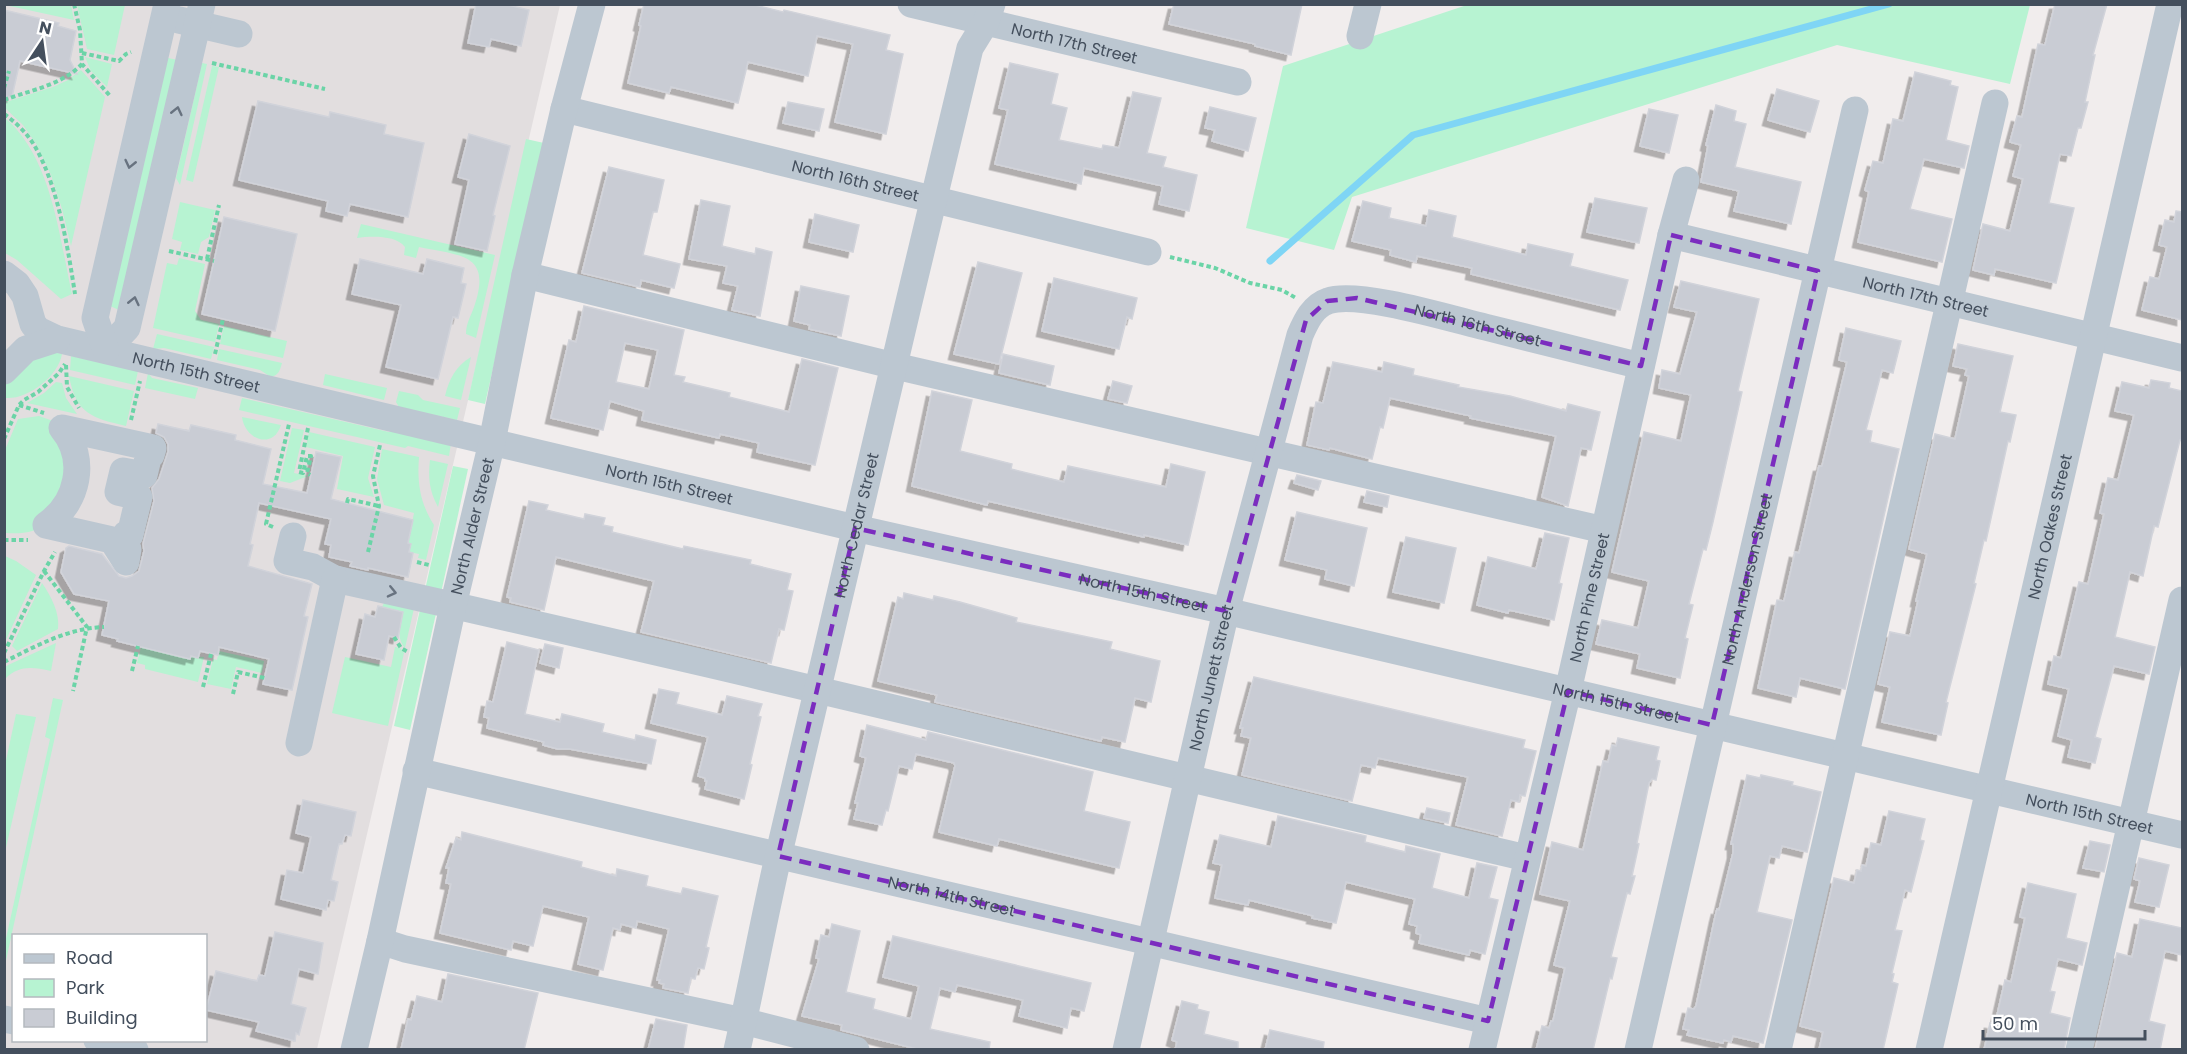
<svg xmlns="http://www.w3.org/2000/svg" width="2187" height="1054" viewBox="0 0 2187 1054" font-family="Poppins,sans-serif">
  <defs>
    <filter id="shadow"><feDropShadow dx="-5.5" dy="5.5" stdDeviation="0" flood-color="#0004"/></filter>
  </defs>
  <rect width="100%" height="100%" fill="#f1eded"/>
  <path fill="#e2dedf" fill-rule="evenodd" d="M5 5H560L317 1049 5 1050ZM14 936H206V1040H14Z"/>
  <g fill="#b7f3d2">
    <path d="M5 5H71L74 20Z"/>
    <path d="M77 5H125L114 55 87 49Z"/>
    <path d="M1467 5H2030L2010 84 1837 45 1352 197 1334 250 1246 228 1283 66Z"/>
    <path d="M85 57 112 64 107 87 91 71Z"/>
    <path d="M168 58 178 60 119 310 110 306Z"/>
    <path d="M197 62 207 64 180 185 176 178 200 72Z"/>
    <path d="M212 66 219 67 193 182 186 180Z"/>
    <path d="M81 70 105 97 71 246 62 209 51 175 37 145 23 125 5 108 6 102 53 87 68 80Z"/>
    <path d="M4 117C52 157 59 236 72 294L61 299 17 260 5 253Z"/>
    <path d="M526 139 544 143 485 404 468 400Z"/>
    <path d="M180 202 215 210 209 237 201 242 198 254 180 250 182 242 172 239Z"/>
    <path d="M361 224 495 255 476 338 466 334C466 323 471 316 474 307 493 252 459 256 419 247L416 258 404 255 405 247C396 235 371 236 357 238Z"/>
    <path d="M179 258 205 264 195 311 201 320 219 324 215 342 153 328 167 263 177 265Z"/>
    <path d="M224 326 287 341 283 358 220 344Z"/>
    <path d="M157 334 214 347 211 359 164 348 153 349Z"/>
    <path d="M219 349 282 363C280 370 279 375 271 377L260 370 217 360Z"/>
    <path d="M53 352 62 354C58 377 27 400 5 398L4 379 39 355Z"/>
    <path d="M71 356 138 371 135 385 70 370Z"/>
    <path d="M471 357 461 400 445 396C449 379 456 366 471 357Z"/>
    <path d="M148 373 152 378 198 388 195 399 145 388Z"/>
    <path d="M325 374 387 388 384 400 323 385Z"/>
    <path d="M69 376 134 391 126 426C92 418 76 414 69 376Z"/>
    <path d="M56 382 62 383 66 398 77 414 27 403 44 393Z"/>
    <path d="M399 391 418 395 423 400 460 408 457 420 399 407 396 402Z"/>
    <path d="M242 398 389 432 394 430 451 443 449 456 408 446 405 448 239 410Z"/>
    <path d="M39 416 56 422 77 458 43 527C30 533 20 534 6 533L5 532V450L18 419Z"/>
    <path d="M242 417 281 425C273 450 245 440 242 417Z"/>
    <path d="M292 428 304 430 294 473 308 476 290 483 280 481Z"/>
    <path d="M309 432 375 447 368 478 374 497 337 489 343 456 306 447Z"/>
    <path d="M382 449 419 457C417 483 420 503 434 525L426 560 418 558 419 554 409 552 408 543 414 513 384 505 377 479Z"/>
    <path d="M430 460 448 464 438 507C429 491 428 477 430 460Z"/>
    <path d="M453 466 468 469 441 593 425 590Z"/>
    <path d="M5 556 16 561 36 575 5 642Z"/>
    <path d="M42 583C51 596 60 613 58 629L17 651 12 646Z"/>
    <path d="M384 603 415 604 405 648C396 637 400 626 403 613L382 607Z"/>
    <path d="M421 605 437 609 410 730 394 726Z"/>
    <path d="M56 643 51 671C32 667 19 665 5 679V667L8 665Z"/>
    <path d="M141 647 190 659 191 656 204 657 198 682 145 669V665L137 663Z"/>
    <path d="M395 647 400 648 404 653 388 726 332 713 345 657 391 667Z"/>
    <path d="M219 651 264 661 262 673 236 667 231 689 207 684 213 659 217 660Z"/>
    <path d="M53 698 63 700 5 965V943L50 739 45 737Z"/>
    <path d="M16 714 36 717 5 852V765Z"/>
  </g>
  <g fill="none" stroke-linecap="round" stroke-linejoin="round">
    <path stroke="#7fd5f5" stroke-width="7" d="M1270 261 1413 135 1889 4"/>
  </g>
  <g fill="#c9ccd4" stroke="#d1d3da" stroke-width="1.5" fill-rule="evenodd" filter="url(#shadow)">
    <path d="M476 4H504L529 10 521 46 491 39 489 47 468 43Z"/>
    <path d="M644 4H751L783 12 784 10 890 35 886 50 903 54 886 134 835 122 853 44 817 36 808 76 748 62 738 103 671 87 669 93 628 83 641 26 639 25Z"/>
    <path d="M1174 4H1302L1291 55 1255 46V44L1169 24Z"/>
    <path d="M2055 4H2107L2093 55H2095L2085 102H2088L2081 128H2078L2071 156 2060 154 2049 203 2074 208 2056 283 1995 269 1994 275 1973 270 1983 224 2010 231 2023 179 2013 176 2021 145 2010 142 2017 116 2022 117 2038 44 2045 45Z"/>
    <path d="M4 10 59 23 58 26 76 31 70 60 77 74 20 61 12 97 4 96Z"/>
    <path d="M1010 63 1058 74 1051 104 1067 108 1059 140 1102 149 1103 145 1119 148 1133 92 1161 98 1147 153 1166 157 1163 167 1197 175 1189 211 1159 204 1163 186 1084 168 1081 184 995 164 1008 110 999 108Z"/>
    <path d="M1915 72 1951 81 1950 85 1958 87 1946 140 1969 146 1964 168 1924 159 1910 209 1952 219 1942 262 1858 242 1869 192 1865 190 1873 161 1883 163 1893 119 1903 121Z"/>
    <path d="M1777 89 1819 101 1810 132 1768 120Z"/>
    <path d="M258 101 329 117 330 112 386 125 384 134 424 143 408 217 350 204 347 216 326 211 328 201 239 180Z"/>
    <path d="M788 102 824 109 819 131 783 123Z"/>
    <path d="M1716 105 1736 111 1734 121 1746 124 1735 167 1801 182 1791 224 1734 211 1739 191 1701 182 1708 146 1706 145Z"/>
    <path d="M1210 107 1256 118 1248 151 1212 141 1215 130 1205 128Z"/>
    <path d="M1649 109 1678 115 1669 153 1640 146Z"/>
    <path d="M469 134 510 146 493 215 495 216 487 251 455 244 469 180 458 177Z"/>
    <path d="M609 167 664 180 657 212H653L643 255 680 264 674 288 641 280 640 287 582 273Z"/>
    <path d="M1595 198 1647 208 1639 243 1587 232Z"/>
    <path d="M701 200 730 206 722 246 755 254 756 248 772 252 760 316 732 310 738 286 723 283 727 266 689 259Z"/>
    <path d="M1363 201 1391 208 1389 218 1426 226 1429 210 1456 216 1452 237 1526 255 1528 244 1573 254 1570 266 1628 280 1620 310 1471 274 1472 268 1417 256 1416 262 1390 255 1391 250 1352 241Z"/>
    <path d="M2176 211 2182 212V320L2142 310 2150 277 2159 279 2167 247 2159 245 2165 220 2174 222Z"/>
    <path d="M815 214 859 225 853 252 809 242Z"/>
    <path d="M224 217 297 234 275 331 202 314Z"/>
    <path d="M360 259 423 274 427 259 464 268 461 283 466 284 458 318 453 317 438 379 386 367 401 305 352 294Z"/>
    <path d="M978 262 1022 273 999 364 954 354Z"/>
    <path d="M1054 278 1137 298 1132 319 1127 317 1119 349 1042 331Z"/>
    <path d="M1681 281 1759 299 1738 391 1742 392 1713 522 1706 550 1703 549 1689 604 1693 605 1685 638 1688 639 1680 678 1637 668 1640 654 1596 644 1602 620 1638 628 1649 581 1612 572 1644 432 1681 441 1691 395 1659 388 1662 370 1680 374 1697 312 1674 307Z"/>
    <path d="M801 286 849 296 841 336 809 329 810 325 794 321Z"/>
    <path d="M584 306 684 330 674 375 685 377 683 382 730 393 729 397 789 412 802 359 838 368 815 465 757 452 759 443 720 434 719 438 642 420 644 411 610 401 603 430 551 418 569 340 576 342ZM625 343 658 350 649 389 616 382Z"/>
    <path d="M1846 328 1901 341 1893 373 1882 370 1866 430 1872 431 1870 442 1899 449 1845 689 1800 678 1796 697 1758 688 1777 600 1784 601 1795 552 1799 553 1819 466H1822L1847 362 1839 360Z"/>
    <path d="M1958 344 2013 356 2000 412 2016 415 2010 442 2008 441 1986 541 1984 540 1974 583 1976 584 1946 702 1948 703 1941 735 1882 722 1890 687 1878 684 1890 632 1910 636 1918 601H1916L1927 554 1909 549 1935 434 1955 439 1969 376 1965 375 1967 369 1953 366Z"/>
    <path d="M1003 354 1054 366 1050 385 999 373Z"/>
    <path d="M1333 362 1382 372 1384 362 1414 369 1413 375 1459 385 1458 387 1510 396 1566 411 1568 404 1600 412 1591 450 1581 448 1568 506 1542 497 1556 436 1470 418 1471 416 1390 398 1383 428 1380 427 1372 459 1330 448 1329 450 1307 445 1316 402 1323 403Z"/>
    <path d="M2151 380 2170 383 2169 388 2182 391V441L2180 440 2158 527 2154 526 2143 576 2130 572 2115 637 2155 647 2149 674 2114 666 2095 737 2101 739 2095 763 2068 757 2072 740 2058 736 2069 689 2048 684 2054 656 2061 658 2079 582 2088 584 2104 514 2100 513 2108 478 2118 480 2134 415 2115 411 2122 382 2149 388Z"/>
    <path d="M1113 381 1132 386 1127 403 1108 399Z"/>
    <path d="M932 391 972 400 960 451 1012 464 1011 469 1064 482 1068 466 1166 487 1171 464 1205 472 1188 545 1144 535V537L988 501 987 505 912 486Z"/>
    <path d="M158 424 189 431 191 425 236 435 235 440 271 449 263 484 307 493 316 452 341 457 331 499 413 520 408 543 411 544 409 552 413 553 408 577 368 568V570L350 566 352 562 329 557 331 545 325 544 331 519 259 503 250 544 253 545 248 566 312 584 304 616 308 617 292 690 263 684 269 659 219 647 218 655 200 651 198 658 191 656 190 659 117 641 118 639 102 635 109 601 74 594 61 572 66 548 69 546 102 554 119 576 126 578 132 576 139 571 144 551 143 544 154 501 152 488 159 479 168 452V444L164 437 156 433Z"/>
    <path d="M1297 475 1321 481 1318 490 1294 483Z"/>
    <path d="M1367 491 1389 496 1387 507 1364 502Z"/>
    <path d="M529 501 548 505 546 510 584 519 585 514 605 518 603 525 613 527 612 532 683 549 684 546 751 560 750 564 791 574 787 590 793 591 784 630 779 629 771 663 641 632 654 581 556 557 544 610 510 602 511 598 507 597Z"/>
    <path d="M1297 512 1367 528 1354 586 1325 579 1327 570 1285 560Z"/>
    <path d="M1545 533 1569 538 1559 583 1562 584 1554 620 1509 610 1508 613 1477 605 1488 557 1536 569Z"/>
    <path d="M1406 537 1456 548 1444 603 1393 592Z"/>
    <path d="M904 593 933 600 934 596 960 602 1017 618 1016 622 1112 642 1110 649 1160 661 1151 702 1135 698 1125 742 1102 737 1101 741 935 702 937 695 878 681 898 597 903 599Z"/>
    <path d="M378 606 403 612 398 638 389 636 384 660 356 654 365 614 375 617Z"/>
    <path d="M507 642 539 650 525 714 560 722 562 714 604 724 602 732 635 740 636 735 656 740 651 764 570 749H558L543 745 544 742 487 728 489 718 484 717 487 701 493 702Z"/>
    <path d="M545 644 563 648 559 668 540 663Z"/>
    <path d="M1254 677 1525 740 1523 748 1536 751 1525 796 1520 795 1519 802 1511 800 1502 836 1456 825 1468 777 1378 758 1375 768 1361 765 1352 801 1242 775 1251 738 1241 736 1243 728H1240Z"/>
    <path d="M659 689 679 693 676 704 722 715 727 696 762 704 758 716 761 717 750 764 752 765 744 799 705 789 707 781H705V778L698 776 708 737 651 723Z"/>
    <path d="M867 725 926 740 928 732 1093 772 1084 811 1130 822 1119 868 999 839 997 846 939 832 955 766 954 763 916 754 912 769 899 766 888 811 886 810 882 825 854 819 858 803H855L866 758 860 756Z"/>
    <path d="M1618 738 1659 747 1656 760 1660 761 1656 780 1652 779 1649 783 1637 843 1639 844 1632 876H1635L1630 894 1627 893 1611 957 1617 958 1612 979 1610 978 1593 1050H1536L1542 1026 1549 1028 1551 1021H1553L1565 968 1554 965 1570 901 1540 894 1552 842 1583 850 1603 761 1608 762 1612 745 1616 746Z"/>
    <path d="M1747 775 1760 778 1761 775 1793 782 1792 785 1821 792 1807 852 1782 846 1779 858 1770 856 1757 912 1792 920 1763 1043 1733 1036 1731 1042 1724 1040 1723 1043 1687 1035 1689 1030 1683 1029 1688 1008 1694 1009 1696 1006 1715 917 1717 909 1719 910 1733 853V844H1731Z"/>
    <path d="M303 800 356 812 351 836 345 835 342 844H339L331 880 338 882 334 901 328 900 326 910 281 899 287 870 303 873 311 837 296 833Z"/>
    <path d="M1427 808 1450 813 1448 823 1424 818Z"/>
    <path d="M1889 811 1925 819 1920 840 1924 841 1911 892 1905 890 1895 930 1902 931 1892 973 1894 974 1892 982 1898 984 1883 1050H1819L1823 1032 1800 1026 1834 878 1854 883 1857 870 1861 871 1862 865 1866 866 1871 843 1881 845Z"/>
    <path d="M1278 816 1366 836 1365 842 1405 852 1406 846 1440 854 1432 888 1469 898 1477 863 1497 867 1489 898 1498 900 1485 954 1470 950 1469 955 1419 943 1421 935 1416 933 1417 926 1409 924 1415 899 1346 882 1336 923 1312 918 1313 916 1310 915 1249 900 1248 905 1215 898 1222 865 1213 863 1220 835 1271 847Z"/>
    <path d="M462 832 582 862 581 867 616 876 617 869 648 876 646 886 681 894 683 888 718 896 706 947 709 948 704 969 698 968 695 979 691 978 688 993 663 988 664 984 659 983 660 980H657L669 929 637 921 636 928 621 924 620 930 613 928 603 970 578 964 589 917 543 906 533 946 513 941 511 950 440 933 451 884 446 883 449 868H446L456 838 461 840Z"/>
    <path d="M2090 841 2110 845 2104 872 2083 868Z"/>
    <path d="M2139 858 2169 865 2159 907 2135 902 2140 881 2134 879Z"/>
    <path d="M2028 883 2076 894 2066 938 2087 943 2082 965 2058 959 2050 991 2055 992 2050 1013 2070 1018 2064 1050H1984L1990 1023 1995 1024 2005 980 2011 982 2025 918 2020 917Z"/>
    <path d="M2140 919 2182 928V955L2165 951 2149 1021 2165 1025 2160 1050H2095L2117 953 2132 957Z"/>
    <path d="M832 924 860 931 846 992 875 999 873 1009 911 1019 919 986 883 977 893 936 1091 983 1084 1011 1071 1008 1067 1028 1019 1016 1023 1000 957 985 955 992 940 988 930 1029 990 1042 989 1050H921L841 1030 842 1025 802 1016 819 959 816 958 821 935 829 937Z"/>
    <path d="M275 932 323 943 318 974 299 969 291 1004 306 1008 299 1035 296 1033 295 1041 256 1031 259 1022 206 1010 216 971 257 981 259 975 265 976Z"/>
    <path d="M448 974 538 993 524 1050H401L408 1019 411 1020 417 996 442 1002Z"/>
    <path d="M1182 1001 1198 1005 1197 1009 1209 1012 1204 1034 1238 1042V1050H1175L1177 1042 1172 1040Z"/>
    <path d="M656 1019 687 1025 683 1050H648Z"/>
    <path d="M1270 1030 1324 1042 1323 1050H1265Z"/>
  </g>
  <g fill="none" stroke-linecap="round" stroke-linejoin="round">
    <g stroke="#6bd4a7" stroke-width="4" stroke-dasharray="4.5 3" stroke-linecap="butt">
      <path d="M74 4 80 30 82 64 111 97"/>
      <path d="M82 53 119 61 126 54 131 52"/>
      <path d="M212 63 325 89"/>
      <path d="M4 88 9 71"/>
      <path d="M4 100C31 90 62 85 82 64"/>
      <path d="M4 114C18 124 30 136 38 152 59 192 68 249 75 294"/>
      <path d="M169 251 214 261"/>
      <path d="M1170 257 1215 268 1250 283 1282 290 1296 298"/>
      <path d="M207 259 219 205"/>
      <path d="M215 354 223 319"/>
      <path d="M66 365 67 387 79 408"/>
      <path d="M19 405 44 413"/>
      <path d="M131 420 140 381"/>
      <path d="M308 428 299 472 303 473 307 456H311L307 473 310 475"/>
      <path d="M4 439 19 405 24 400 38 392 59 373 65 364"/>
      <path d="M347 503 348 499 379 506"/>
      <path d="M273 527 266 524 289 424"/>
      <path d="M4 540H28"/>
      <path d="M368 552 379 506 373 476 380 445"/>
      <path d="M417 562 429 565"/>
      <path d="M44 571 87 627 73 691"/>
      <path d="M394 637 401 648 408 652"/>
      <path d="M4 653 44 571 55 552"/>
      <path d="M4 662C36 646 68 628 104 627"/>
      <path d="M132 671 138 646"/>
      <path d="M203 687 211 654"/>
      <path d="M233 694 238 672 265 678"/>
    </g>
    <g stroke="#bcc7d1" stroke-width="27">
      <path id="s1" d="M911 4 1238 82"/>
      <path d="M179 20 239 34"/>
      <path d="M1360 36 1368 4"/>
      <path id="s2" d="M564 109 1148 252"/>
      <path id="s3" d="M1671 235 2182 358"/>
      <path id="s4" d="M4 274 17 284 25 296 33 324 38 330 57 339 855 528 1226 611 2182 835"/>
      <path d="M525 275 895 366 1604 530"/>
      <path d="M106 350 127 328 202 4"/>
      <path d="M106 350 95 318 167 4"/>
      <path d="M4 371 26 349 57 339"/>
      <path d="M62 428 153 448 151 455 149 454 144 475 123 471 118 492 139 497 130 535 126 534 123 547 128 549 126 562 112 540 46 525C78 503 88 459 62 428Z"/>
      <path d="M293 536 287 561 313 567 335 579C734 667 1130 766 1527 858"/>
      <path d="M299 743 335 579"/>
      <path id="s5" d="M416 771 1488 1021"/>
      <path d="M380 941 405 949 743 1021 856 1050"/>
      <path d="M4 1019 14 1021"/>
      <path d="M97 1040 135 1050"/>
      <path id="s6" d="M354 1050 380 941 453 606 492 442 525 275 564 109 592 4"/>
      <path id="s7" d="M737 1050C752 984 764 918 779 853 842 584 905 316 970 48L986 22 992 4"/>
      <path id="s8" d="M1126 1050 1226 611 1300 335C1306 321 1313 306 1328 301 1357 290 1452 319 1485 327 1537 340 1589 353 1641 366"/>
      <path id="s9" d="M1482 1050 1568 691 1671 235 1686 180"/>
      <path id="s10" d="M1638 1050 1855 110"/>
      <path d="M1778 1050 1995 103"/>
      <path id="s11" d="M1929 1050 2170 4"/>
      <path d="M2079 1050 2182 600"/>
    </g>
  </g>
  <defs><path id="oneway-chevron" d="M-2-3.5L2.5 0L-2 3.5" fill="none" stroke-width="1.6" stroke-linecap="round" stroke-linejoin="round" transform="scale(1.5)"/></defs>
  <g stroke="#687380">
    <use href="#oneway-chevron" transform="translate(177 111) rotate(-77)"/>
    <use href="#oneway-chevron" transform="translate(130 164) rotate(103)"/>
    <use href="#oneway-chevron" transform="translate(134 301) rotate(-77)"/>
    <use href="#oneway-chevron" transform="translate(392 592) rotate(13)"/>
  </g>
  <path fill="none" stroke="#7b2cbf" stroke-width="4.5" stroke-dasharray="12 8" stroke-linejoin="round" d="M1671 235 1818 271 1712 725 1568 691 1488 1021 778 856 855 528 1226 611 1306 320 1327 301 1357 298 1641 366Z"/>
  <g text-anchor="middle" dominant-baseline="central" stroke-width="4.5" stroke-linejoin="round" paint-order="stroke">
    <g font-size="16" fill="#444f5d" stroke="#fff">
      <text stroke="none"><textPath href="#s1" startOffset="168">North 17th Street</textPath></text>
      <text stroke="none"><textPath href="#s2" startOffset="300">North 16th Street</textPath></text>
      <text stroke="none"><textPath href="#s3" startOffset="262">North 17th Street</textPath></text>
      <text stroke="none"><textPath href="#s8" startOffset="934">North 16th Street</textPath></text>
      <text stroke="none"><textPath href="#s4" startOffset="232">North 15th Street</textPath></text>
      <text stroke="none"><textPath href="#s4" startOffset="718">North 15th Street</textPath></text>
      <text stroke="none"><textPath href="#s7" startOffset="538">North Cedar Street</textPath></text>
      <text stroke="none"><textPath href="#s6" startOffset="537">North Alder Street</textPath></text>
      <text stroke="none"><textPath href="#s11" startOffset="537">North Oakes Street</textPath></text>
      <text stroke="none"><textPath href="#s10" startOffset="483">North Anderson Street</textPath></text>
      <text stroke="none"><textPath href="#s4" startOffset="1204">North 15th Street</textPath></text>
      <text stroke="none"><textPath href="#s9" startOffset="465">North Pine Street</textPath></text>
      <text stroke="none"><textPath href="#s8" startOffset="382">North Junett Street</textPath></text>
      <text stroke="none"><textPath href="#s4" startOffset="1690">North 15th Street</textPath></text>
      <text stroke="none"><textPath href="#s4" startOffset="2176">North 15th Street</textPath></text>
      <text stroke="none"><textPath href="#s5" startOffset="550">North 14th Street</textPath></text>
    </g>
  </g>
  <rect width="2187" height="1054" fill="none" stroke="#444f5d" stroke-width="12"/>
  <rect x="12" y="934" width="195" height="108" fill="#ffffff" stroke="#b4b9be" stroke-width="1.5"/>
  <rect x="24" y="954" width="30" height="9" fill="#bcc7d1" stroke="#b4b9be" stroke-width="1.5"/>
  <text x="66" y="964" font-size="18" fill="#444f5d">Road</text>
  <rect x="24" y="979" width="30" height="18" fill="#b7f3d2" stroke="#b4b9be" stroke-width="1.5"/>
  <text x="66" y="994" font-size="18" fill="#444f5d">Park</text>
  <rect x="24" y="1009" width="30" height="18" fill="#c9ccd4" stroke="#b4b9be" stroke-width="1.5"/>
  <text x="66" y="1024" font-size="18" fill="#444f5d">Building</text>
  <g transform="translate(42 42) rotate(13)" stroke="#ffffff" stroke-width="4.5" paint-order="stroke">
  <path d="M0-4.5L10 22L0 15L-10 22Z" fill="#444f5d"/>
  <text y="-9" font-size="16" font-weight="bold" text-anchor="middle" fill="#444f5d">N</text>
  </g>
  <path d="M1983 1030v9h162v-9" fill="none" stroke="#444f5d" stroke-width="3"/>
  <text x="1992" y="1030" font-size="18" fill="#444f5d" stroke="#ffffff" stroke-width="4.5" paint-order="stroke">50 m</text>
</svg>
